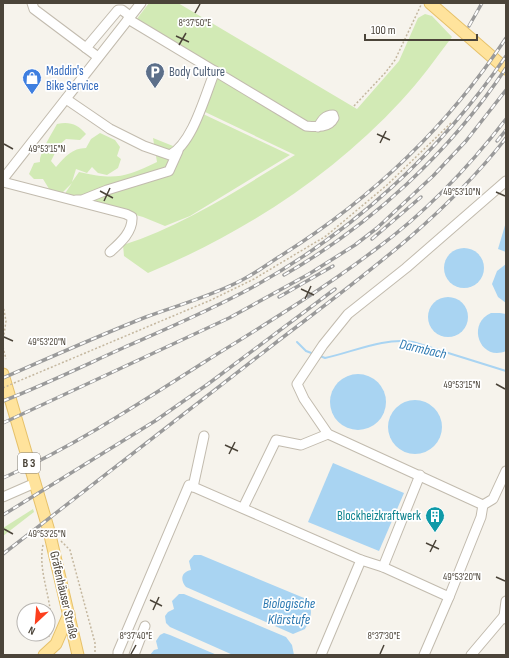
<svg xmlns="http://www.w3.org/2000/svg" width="509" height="658" viewBox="0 0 509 658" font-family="'Sofia Sans Condensed',sans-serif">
  <rect width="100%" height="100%" fill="#f6f3ec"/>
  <g fill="#d2eab5">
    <path d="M149 3H178L357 109 399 61 418 18 425 14 432 16 452 37C436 58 420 81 401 101 332 176 242 234 148 273L124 256 123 245C185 225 239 189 295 155L203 111 218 71 136 20Z"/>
    <path d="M201 113 290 155 190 216 165 226 143 217 64 195 72 183 61 194 51 192 43 179H34L29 174 34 163 40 162C39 154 52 133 57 124 69 121 78 124 86 134L80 140 66 139 59 145 51 161 56 167C65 157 72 148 86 148L91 139 100 133 115 140 120 147 117 156 121 159 118 168 107 175 98 173 92 167 87 173 76 169 72 182 79 172C115 180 124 178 157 162L153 138 173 146 188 144Z"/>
    <path d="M33 509 34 512 3 536V528Z"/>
  </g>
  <g fill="#a9d4f2">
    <path d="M506 222V252L498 249Z"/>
    <circle cx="464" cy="268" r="20"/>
    <path d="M506 264V303L498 297 492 284 497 271Z"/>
    <circle cx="448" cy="317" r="20"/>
    <path d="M491 313H500L506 314V351C480 362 466 324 491 313Z"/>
    <circle cx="358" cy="402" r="28"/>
    <circle cx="415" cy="427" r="27"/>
    <path d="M333 463 404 493 379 551 308 522Z"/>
    <path d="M194 555H201L304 598C315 609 311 617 305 629L293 634 186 587C180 580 181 572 191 570L189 561Z"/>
    <path d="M179 594H184L286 637 292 645 294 655H233L170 627 166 623 165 616 168 612 174 609 172 601Z"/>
    <path d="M164 633 170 635 217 655H150L154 650 158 649 156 641 160 635Z"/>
  </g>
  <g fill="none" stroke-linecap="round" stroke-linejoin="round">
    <g stroke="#a9d4f2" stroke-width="2">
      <path d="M297 342 306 351 314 354"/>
      <path d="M320 356 325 358C353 352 384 337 413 342L506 371"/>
    </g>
    <defs>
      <g id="minor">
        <path d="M32 3 34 9 86 48"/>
        <path d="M128 19 306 126C317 127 329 128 334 118L333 115C325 115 322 120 318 127"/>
        <path d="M98 57 86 48 118 10H122L130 16"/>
        <path d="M66 99 110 129 144 146 170 155C193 143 205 95 215 71"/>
        <path d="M3 179 141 3"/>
        <path d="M506 181 406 268 348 314 323 345 297 384 304 399 328 434 483 505 493 499 506 471"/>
        <path d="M3 182 126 214 132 217C133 232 120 243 110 252"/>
        <path d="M76 200H82L107 190 169 171 178 151"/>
        <path d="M193 487 204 436"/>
        <path d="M3 497 35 483"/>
        <path d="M243 508 276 440 301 445 328 434"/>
        <path d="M383 567 420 475"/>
        <path d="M506 601 504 616 506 619"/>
        <path d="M118 655V652L189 485 361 560 383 567 449 597 481 517 483 505"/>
        <path d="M134 655 145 626"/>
        <path d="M321 655 361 560"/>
        <path d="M424 655 449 597"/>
        <path d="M471 655 504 616"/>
      </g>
      <g id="major">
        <path d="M430 3 506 69"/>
        <path d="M3 374 49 531 78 655"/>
        <path d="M44 655 56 644 69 614"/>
      </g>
    </defs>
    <use href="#minor" stroke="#c2bbae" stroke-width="11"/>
    <use href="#major" stroke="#e6c16a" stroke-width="13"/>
    <g stroke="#c4b79f" stroke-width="1.5" stroke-dasharray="2 2" stroke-linecap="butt">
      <path d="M354 106 385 73 395 60 421 5"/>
      <path d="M3 305 6 321 3 341"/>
      <path d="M3 347 6 359"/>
      <path d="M14 383 211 300 254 279 326 236 387 185 451 123"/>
      <path d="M61 541 70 550 95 643V655"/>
      <path d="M43 545C38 570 50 594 51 619 52 625 48 631 49 637"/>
    </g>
    <use href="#minor" stroke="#fff" stroke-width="9"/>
    <use href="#major" stroke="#ffe39c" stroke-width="11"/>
    <defs>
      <g id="rail">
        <path d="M469 26 482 3"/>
        <path d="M497 141 506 130"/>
        <path d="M372 239 421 197"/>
        <path d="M284 275C371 225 450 152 506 68"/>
        <path d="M279 297 333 266"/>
        <path d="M3 378C51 357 98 336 146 317 178 305 212 296 242 280 256 273 269 263 282 255 371 199 448 126 506 38"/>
        <path d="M3 401C44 385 83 366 123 348 166 329 211 310 253 287 354 231 441 151 506 56"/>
        <path d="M3 423 229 318 309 274 355 245 377 228 433 176 466 141 506 90"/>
        <path d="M3 478C75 446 140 403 206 361 264 325 322 290 376 249 425 213 469 167 506 119"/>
        <path d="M3 515 155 421 208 384 335 289"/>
        <path d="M3 554C95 483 187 412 278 341 359 279 443 219 506 138"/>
      </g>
    </defs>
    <use href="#rail" stroke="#9a9a9a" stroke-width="3.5"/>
    <use href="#rail" stroke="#fff" stroke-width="2" stroke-dasharray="6" stroke-linecap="butt"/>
    <path stroke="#c4b79f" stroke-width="1.5" stroke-dasharray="2 2" stroke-linecap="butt" d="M3 388 14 383"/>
  </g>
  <path fill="none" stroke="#4b4439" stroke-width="1.5" d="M195 13 200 4M176 36 189 42M179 45 186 33M377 134 390 140M380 143 386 131M4 144 13 149M100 191 113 198M496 192 505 196M104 201 110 188M301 289 314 295M305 299 311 286M4 337 13 341M496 384 505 389M225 445 238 451M229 454 235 442M4 529 13 534M426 543 439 549M430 552 436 540M496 577 505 581M150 600 162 606M153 610 159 597M131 654 136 645M380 654 384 645"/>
  <defs>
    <symbol id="parking-pin" viewBox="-11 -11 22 30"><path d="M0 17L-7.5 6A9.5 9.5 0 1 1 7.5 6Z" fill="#5c6f8a" stroke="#fff"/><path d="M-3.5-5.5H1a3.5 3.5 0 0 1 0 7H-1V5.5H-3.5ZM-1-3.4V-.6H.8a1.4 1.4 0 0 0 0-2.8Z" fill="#fff"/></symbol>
    <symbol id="shop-pin" viewBox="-11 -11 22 30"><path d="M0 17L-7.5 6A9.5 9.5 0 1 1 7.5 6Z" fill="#3f7fe0" stroke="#fff"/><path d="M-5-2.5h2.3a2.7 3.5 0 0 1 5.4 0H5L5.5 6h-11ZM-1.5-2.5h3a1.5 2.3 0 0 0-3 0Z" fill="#fff"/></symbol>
    <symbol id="building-pin" viewBox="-11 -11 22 30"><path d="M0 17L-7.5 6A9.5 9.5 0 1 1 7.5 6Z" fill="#0f9aa8" stroke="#fff"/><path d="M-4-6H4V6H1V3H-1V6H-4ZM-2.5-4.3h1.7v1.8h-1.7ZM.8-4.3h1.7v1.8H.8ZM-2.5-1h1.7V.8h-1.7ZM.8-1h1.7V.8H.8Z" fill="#fff"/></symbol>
  </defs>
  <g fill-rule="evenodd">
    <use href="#parking-pin" x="144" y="61" width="22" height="30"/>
    <use href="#shop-pin" x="21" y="67" width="22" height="30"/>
    <use href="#building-pin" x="424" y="505" width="22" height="30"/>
  </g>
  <g text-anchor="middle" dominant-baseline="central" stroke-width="3.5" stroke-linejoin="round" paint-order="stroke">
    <rect fill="#fff" stroke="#817c74" stroke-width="1" x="18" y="453" width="22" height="20" rx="3"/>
    <g font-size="12" font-weight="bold" fill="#4b4439">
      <text x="29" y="463">B 3</text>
    </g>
    <g font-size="13" fill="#366cbe" stroke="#fff" text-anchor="start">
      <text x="46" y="71">Maddin's<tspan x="46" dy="15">Bike Service</tspan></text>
    </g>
    <g font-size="13" fill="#4e5e75" stroke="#fff" text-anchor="start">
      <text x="169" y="72">Body Culture</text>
    </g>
    <g font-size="13" fill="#0d838f" stroke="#fff" text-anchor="end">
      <text x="421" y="516">Blockheizkraftwerk</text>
    </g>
    <g font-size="13" fill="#4b4439" stroke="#fff">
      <text transform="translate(64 595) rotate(77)">Gräfenhäuser Straße</text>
    </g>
    <g font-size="14" font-style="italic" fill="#2e7ab2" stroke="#fff">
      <text transform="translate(423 349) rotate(13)">Darmbach</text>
      <text x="289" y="603">Biologische<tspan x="289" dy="16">Klärstufe</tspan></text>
    </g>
  </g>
  <g font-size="10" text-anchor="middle" fill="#4b4439" stroke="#fff" stroke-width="3.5" stroke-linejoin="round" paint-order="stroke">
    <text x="195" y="26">8°37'50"E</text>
    <text x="47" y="152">49°53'15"N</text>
    <text x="462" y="195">49°53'10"N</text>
    <text x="47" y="345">49°53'20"N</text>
    <text x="462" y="388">49°53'15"N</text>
    <text x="47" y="537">49°53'25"N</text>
    <text x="462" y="580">49°53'20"N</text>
    <text x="136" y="639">8°37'40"E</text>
    <text x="384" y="639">8°37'30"E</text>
  </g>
  <rect width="509" height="658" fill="none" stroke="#4b4439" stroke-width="8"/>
  <g transform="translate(36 622) rotate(206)"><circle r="19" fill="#ffffff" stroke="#b7b4b0"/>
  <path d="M0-3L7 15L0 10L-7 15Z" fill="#fc3f1d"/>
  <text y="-6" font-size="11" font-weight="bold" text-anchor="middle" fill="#4b4439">N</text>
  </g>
  <path d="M365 34v6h112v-6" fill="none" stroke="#4b4439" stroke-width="2"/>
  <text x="371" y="34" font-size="12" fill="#4b4439" stroke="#ffffff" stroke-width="3" paint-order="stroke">100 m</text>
</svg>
